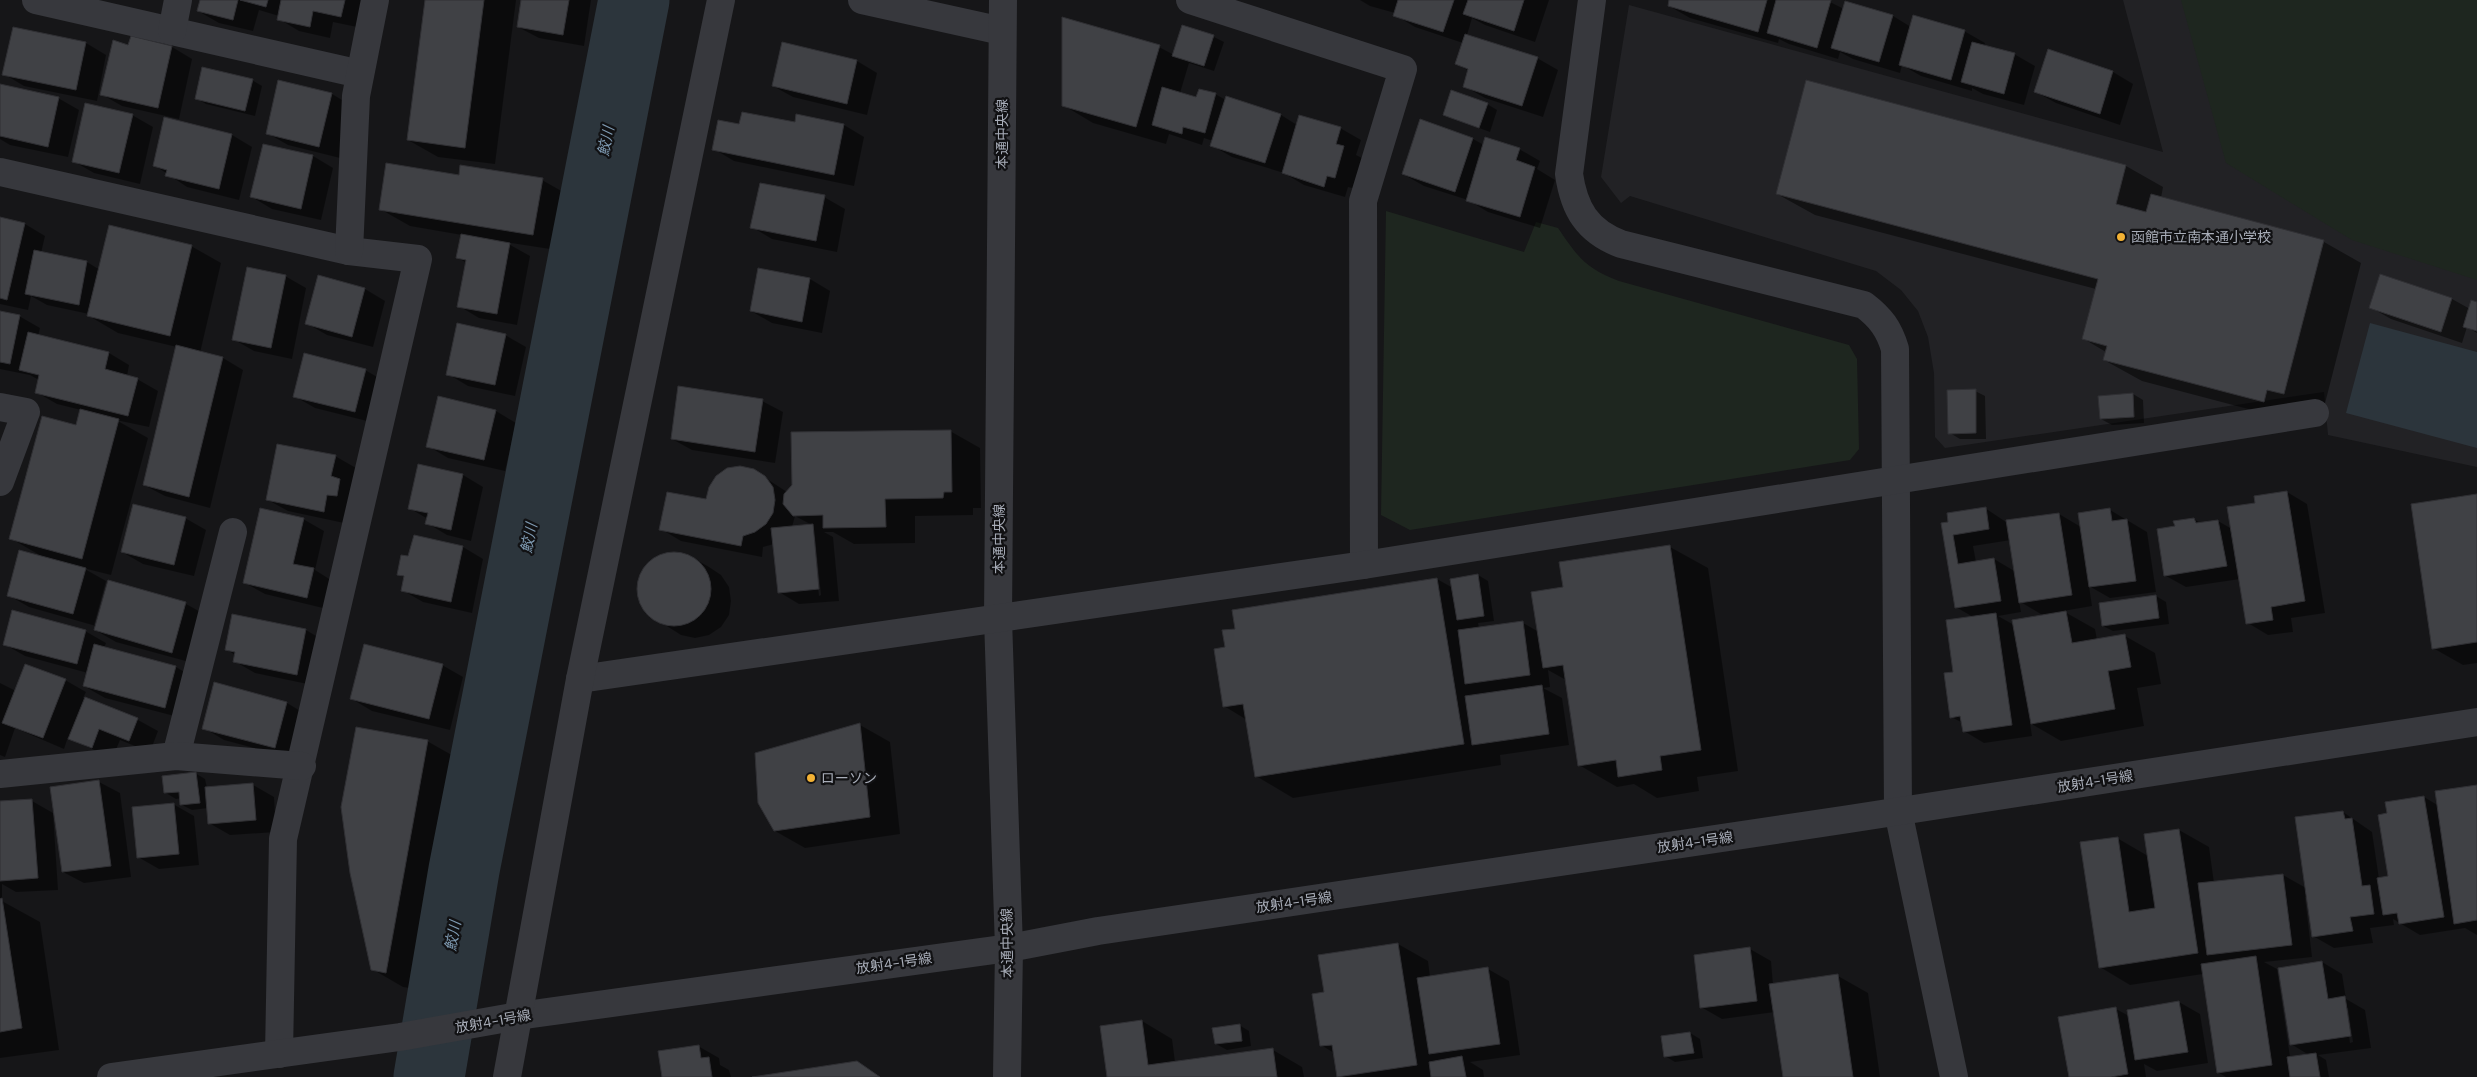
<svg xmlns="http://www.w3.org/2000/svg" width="2477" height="1077" viewBox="0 0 2477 1077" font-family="'DM Sans','Noto Sans JP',sans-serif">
  <rect width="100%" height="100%" fill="#161618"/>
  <path fill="#222225" d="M2123 0H2477V467L2328 435 2324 392 1945 448 1935 437 1934 373 1928 337 1918 311 1901 290 1876 271 1630 196 1621 203 1601 177 1629 5 2163 152Z"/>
  <g fill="#1e261f">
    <path d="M2181 0H2477V280L2352 240 2226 163Z"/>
    <path d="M1386 211 1524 252 1536 222 1558 228C1578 257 1585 268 1619 281L1849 345 1857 359 1859 449 1850 460 1410 530 1381 515Z"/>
  </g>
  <path fill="#2c353c" d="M2370 323 2477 352V448L2346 413Z"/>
  <g fill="#0007" fill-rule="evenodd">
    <path d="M201 0H364L362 28 333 22 330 38 299 31 279 19V16L259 10 253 31 219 23 198 11Z"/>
    <path d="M426 0H516L495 164 438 157 408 140Z"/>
    <path d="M522 0H591L584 46 539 38 518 27Z"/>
    <path d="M1360 0H1549L1535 42 1485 25 1472 18 1467 35 1537 58 1558 70 1543 117 1485 98 1464 86 1469 71 1457 64 1463 43 1415 27 1395 15V13L1370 6Z"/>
    <path d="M1671 0H1826L1844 9 1846 2 1893 16 1911 27 1964 31 1985 43 1984 46 2014 54 2035 66 2024 105 1983 94 1972 88V91L1921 76 1902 65 1900 73 1853 59 1840 52 1838 59 1789 44 1779 39 1778 43 1690 18 1669 6Z"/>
    <path d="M1183 27 1214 37 1224 42 1214 71 1189 63 1180 93 1197 98 1215 94 1226 100 1281 115 1297 125 1340 128 1361 140 1356 155 1364 159 1356 189 1348 187 1345 197 1304 185 1284 173 1232 157 1211 145 1213 141 1204 138 1202 145 1169 134 1166 144 1093 123 1063 105 1159 47 1174 55Z"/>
    <path d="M14 28 86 43 106 55 97 101 24 86 4 74Z"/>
    <path d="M783 43 857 61 877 73 867 115 793 97 773 86Z"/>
    <path d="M129 47H172L192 59 179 119 122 106 101 94Z"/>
    <path d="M2048 51 2113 72 2133 84 2120 125 2056 103 2036 92Z"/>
    <path d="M252 80 262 86 255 116 206 104 196 98Z"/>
    <path d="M1807 81 2126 166 2163 187 2161 198 2324 242 2361 263 2322 415 2301 423 2142 381 2104 360 2106 352 2084 339 2096 289 1815 215 1777 194Z"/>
    <path d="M0 87 58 98 79 110 68 157 10 145 0 139Z"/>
    <path d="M332 94 352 106 340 158 288 145 267 133Z"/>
    <path d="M1487 104 1497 110 1490 132 1444 115Z"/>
    <path d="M132 115 153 127 140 184 94 173 73 161Z"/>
    <path d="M1421 121 1473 139 1484 145 1519 149 1540 161 1537 169 1555 180 1540 228 1488 212 1468 200 1424 186 1403 174Z"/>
    <path d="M796 124 844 125 864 137 854 186 734 161 714 149Z"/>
    <path d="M232 135 252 147 239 200 187 187 154 165Z"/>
    <path d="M264 145 313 156 333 168 321 220 272 209 252 197Z"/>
    <path d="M460 176 542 180 572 197 563 251 505 242 530 256 517 325 479 318 459 306 467 263 458 258 462 235 410 226 380 209Z"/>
    <path d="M824 197 845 209 837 252 772 239 752 227Z"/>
    <path d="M0 218 25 224 45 236 41 253 87 262 100 270 191 246 221 263 200 353 223 358 243 370 210 508 165 496 144 485 177 347 118 333 89 316V314L47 305 31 296 28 310 0 304Z"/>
    <path d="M285 276 306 288 292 359 254 351 233 339Z"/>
    <path d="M319 277 365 289 385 301 373 347 327 335 306 323Z"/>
    <path d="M810 279 830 291 822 333 772 323 751 311Z"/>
    <path d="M2452 299 2470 309 2477 303V333L2467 327 2462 343 2391 319 2370 307Z"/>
    <path d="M0 312 19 316 40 328 38 336 109 353 129 365 127 376 137 379 158 391 149 427 116 420 148 438 111 575 83 568 106 581 94 625H96L109 582 186 604 206 615 193 663 116 642 95 630 96 626 29 607 8 595 43 557 10 538 77 426 81 410 57 404 36 392 39 380 30 375 0 369Z"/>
    <path d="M505 335 526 347 515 396 468 386 448 374Z"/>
    <path d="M365 370 386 382 375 423 315 408 294 396Z"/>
    <path d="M1975 391 1985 396 1986 439H1960L1950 433Z"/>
    <path d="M2133 394 2143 400 2144 423 2112 425 2101 419Z"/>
    <path d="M762 401 783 412 775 463 692 450 672 439Z"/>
    <path d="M496 411 516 423 505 471 448 458 428 446Z"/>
    <path d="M950 431 980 448 981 508H973V515L915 516V543L854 544 833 532H824L833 537 839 601 799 604 779 592 774 544 763 547 762 557 681 541 661 529 753 470 787 492ZM795 516 812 525 792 527ZM813 537H815L821 595 819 596Z"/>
    <path d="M335 456 356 468 344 523 288 511 268 500Z"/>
    <path d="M419 466 463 475 483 487 471 541 447 535 427 523 428 519 409 508Z"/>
    <path d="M2287 492 2307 504 2325 613 2291 618 2293 632 2268 635 2248 623 2240 579 2186 587 2166 576 2176 527 2194 519 2202 524 2218 521 2232 529 2256 504Z"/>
    <path d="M2477 495V663L2463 665 2433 648Z"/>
    <path d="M1985 508 2006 522 2059 514 2081 527 2110 510 2147 532 2156 592 2110 598 2089 586 2092 606 2063 611 2095 629 2097 640 2125 636 2155 653 2161 684 2137 688 2144 726 2061 741 2030 723 2032 736 1984 743 1964 731 1963 723 1951 717 1955 673 1973 617 1956 607 1950 523ZM2011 540 2016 572 1994 559 1976 562 1973 546ZM2019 601 2044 616 2014 625 1998 616 2021 612Z"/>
    <path d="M185 518 206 530 194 576 143 564 122 552Z"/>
    <path d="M303 519 324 531 315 570 334 582 327 609 265 594 245 583Z"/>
    <path d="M414 536 463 547 483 559 472 613 423 602 402 590 405 578 398 574 409 558Z"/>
    <path d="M1670 547 1708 568 1738 771 1697 777 1699 791 1657 798 1634 784 1617 787 1579 765 1566 680 1548 670 1550 687 1543 688 1562 698 1569 745 1500 755 1501 765 1293 798 1256 776 1247 720 1224 706 1226 648 1236 630 1437 579 1453 588 1478 575 1488 581 1494 621 1478 623 1479 628 1523 623 1539 632 1564 588 1560 563Z"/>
    <path d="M674 552 688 555 709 567 721 575 729 587 731 601 729 615 721 627 709 635 695 638 681 635 648 614 640 602 637 589 640 575 648 563 659 555Z"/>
    <path d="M2156 596 2166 602 2169 624 2113 631 2103 626Z"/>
    <path d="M233 615 306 630 326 642 317 686 255 673 234 661 235 655 226 649Z"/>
    <path d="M85 631 106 643 104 648 176 667 196 679 186 719 105 698 84 686 88 673 25 656 4 644Z"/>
    <path d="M442 665 463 677 450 730 372 711 352 699Z"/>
    <path d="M65 680 86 692 83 698 138 720 158 731 150 752 120 740 112 759 68 737 64 749 15 728 5 757 0 755V683L16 691Z"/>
    <path d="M287 703 307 715 296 759 224 740 204 728Z"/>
    <path d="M860 725 890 742 900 834 805 848 775 831Z"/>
    <path d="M427 741 457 758 416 989 403 987 372 969Z"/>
    <path d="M195 773 205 779 207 788 253 785 274 797 276 832 230 835 209 823 208 808 192 810 182 805 181 798 176 799 166 793Z"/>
    <path d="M99 782 120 793 131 877 84 883 63 872Z"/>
    <path d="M2477 786V935L2465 928 2420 935 2393 919 2394 925 2370 928 2373 943 2334 948 2313 936 2307 896 2305 897 2312 957 2264 962 2277 969 2290 1057 2309 1055 2291 1044 2322 962 2342 974 2346 999 2365 1010 2371 1048 2318 1055 2326 1060 2329 1077H2226L2219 1073 2203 974 2130 985 2100 967 2117 838 2148 856 2145 835 2179 830 2209 847 2214 883 2283 875 2306 888 2343 812 2372 832 2379 879 2390 877 2388 814 2424 797 2439 806ZM2345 1008H2348L2353 1042 2350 1043Z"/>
    <path d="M32 801 53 813 58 890 16 892 2 884V900L0 898V803Z"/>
    <path d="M173 804 194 816 199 865 159 869 138 857Z"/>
    <path d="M0 900 40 922 59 1050 0 1058Z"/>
    <path d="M1398 944 1428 961 1430 977 1488 969 1509 981 1520 1055 1470 1062 1483 1070 1484 1077H1338L1334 1053 1321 1045 1326 993Z"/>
    <path d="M1750 949 1771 961 1773 985 1838 976 1868 993 1880 1077H1784L1775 1012 1722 1019 1701 1007Z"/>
    <path d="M2179 1002 2200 1014 2208 1063 2157 1071 2144 1064 2146 1077H2070L2116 1009 2129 1016Z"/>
    <path d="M1142 1021 1172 1039 1175 1062 1273 1050 1302 1067 1304 1077H1109Z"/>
    <path d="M1239 1025 1249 1031 1251 1046 1227 1050 1216 1044Z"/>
    <path d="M1690 1033 1700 1039 1703 1058 1675 1062 1665 1056Z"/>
    <path d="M698 1046 719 1058 720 1065 729 1070 731 1077H663Z"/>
  </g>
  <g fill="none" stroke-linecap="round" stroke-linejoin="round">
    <path stroke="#2c353c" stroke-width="71" d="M429 1077 464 870 634 0"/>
  </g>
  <g fill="#404145" stroke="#303034">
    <path d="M200 0H238L233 20 197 11Z"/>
    <path d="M240 0H268L266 7Z"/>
    <path d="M281 0H345L341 17 313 11 310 27 277 20Z"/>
    <path d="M425 0H484L465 148 407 140Z"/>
    <path d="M521 0H569L563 35 517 27Z"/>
    <path d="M1398 0H1454L1443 32 1393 16Z"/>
    <path d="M1468 0H1524L1514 31 1463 14Z"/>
    <path d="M1669 0H1767L1758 32 1668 6Z"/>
    <path d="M1776 0H1831L1817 48 1767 33Z"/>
    <path d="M1845 1 1893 15 1879 62 1831 48Z"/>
    <path d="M1913 15 1965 30 1951 80 1899 65Z"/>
    <path d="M1062 17 1160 45 1136 127 1062 106Z"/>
    <path d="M1182 25 1214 35 1204 66 1172 56Z"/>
    <path d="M13 27 86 42 76 90 2 75Z"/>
    <path d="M1465 34 1538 57 1522 106 1463 87 1468 69 1455 64Z"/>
    <path d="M131 36 172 46 158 108 100 95 113 40 128 45Z"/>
    <path d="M782 42 857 60 847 104 772 86Z"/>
    <path d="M1972 42 2015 53 2004 94 1961 82Z"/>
    <path d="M2048 49 2113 71 2100 114 2034 92Z"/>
    <path d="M202 67 253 79 245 111 195 99Z"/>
    <path d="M278 80 332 93 319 147 266 134Z"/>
    <path d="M1806 80 2126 165 2116 204 2146 212 2151 194 2324 240 2284 394 2267 390 2264 402 2103 360 2107 346 2082 339 2098 279 1776 194Z"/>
    <path d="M0 84 59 97 48 147 0 136Z"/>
    <path d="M1162 87 1196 97 1199 89 1216 93 1205 133 1183 127 1182 134 1152 125Z"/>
    <path d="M1451 90 1488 103 1479 128 1443 115Z"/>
    <path d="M1226 96 1281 114 1265 163 1210 146Z"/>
    <path d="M85 103 133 114 119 173 72 162Z"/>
    <path d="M742 112 795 122 796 114 844 124 834 175 712 150 718 120 739 124Z"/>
    <path d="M1299 115 1341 127 1336 144 1344 146 1335 178 1327 176 1324 187 1282 173Z"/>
    <path d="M164 117 232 134 219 189 165 176 167 170 153 166Z"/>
    <path d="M1420 119 1473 138 1455 192 1402 174Z"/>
    <path d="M1485 137 1520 148 1516 160 1535 167 1520 217 1466 201Z"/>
    <path d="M263 144 313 155 301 209 250 197Z"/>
    <path d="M386 163 459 175 460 165 543 178 533 235 379 210Z"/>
    <path d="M760 183 825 195 816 241 750 228Z"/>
    <path d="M0 217 25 223 7 300 0 298Z"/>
    <path d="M109 225 192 245 170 336 87 316Z"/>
    <path d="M461 234 510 243 497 314 457 307 466 260 456 258Z"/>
    <path d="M34 250 87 261 79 305 25 294Z"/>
    <path d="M247 267 286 275 271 348 232 340Z"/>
    <path d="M758 268 810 278 802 322 750 311Z"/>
    <path d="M2380 274 2452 298 2441 332 2369 308Z"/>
    <path d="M318 275 365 288 352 337 305 324Z"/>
    <path d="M2471 300 2477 302V331L2463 327Z"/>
    <path d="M0 311 20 315 10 364 0 362Z"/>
    <path d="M457 323 506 334 495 385 446 375Z"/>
    <path d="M28 332 109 352 105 369 138 378 128 416 35 393 39 375 19 370Z"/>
    <path d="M176 345 223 357 189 497 143 485Z"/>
    <path d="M304 353 366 369 355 412 293 397Z"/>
    <path d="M678 386 763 399 755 452 671 439Z"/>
    <path d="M1976 389V433L1948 434 1947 390Z"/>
    <path d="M2133 393 2134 417 2100 419 2098 396Z"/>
    <path d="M438 396 496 410 484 460 426 447Z"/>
    <path d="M80 409 119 419 82 559 9 539 42 416 76 425Z"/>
    <path d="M951 430 952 492H944L943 498 885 499 886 527 823 528V515L793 516 783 504 784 494 792 485 791 432Z"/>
    <path d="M277 444 336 455 331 476 340 479 337 496 327 495 324 512 266 500Z"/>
    <path d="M418 464 463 474 451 530 425 524 428 513 408 509Z"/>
    <path d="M740 466 754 469 765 476 773 487 775 500 773 513 766 524 755 532 743 536 741 546 659 530 667 492 706 499 709 487 716 476 727 468Z"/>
    <path d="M2287 491 2305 601 2271 607 2273 620 2246 624 2227 507 2255 503 2254 496Z"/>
    <path d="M2477 494V642L2432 649 2411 504Z"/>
    <path d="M133 504 186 517 174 565 121 552Z"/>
    <path d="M1986 507 1989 529 1953 535 1958 564 1994 558 2001 601 1955 608 1941 523 1948 522 1947 513Z"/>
    <path d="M260 508 304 518 293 564 314 568 307 598 243 583Z"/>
    <path d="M2110 508 2112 521 2127 519 2136 581 2089 587 2078 513Z"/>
    <path d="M2059 513 2072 595 2019 603 2006 520Z"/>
    <path d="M2194 518 2196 523 2218 520 2227 566 2164 576 2157 529 2175 526 2173 521Z"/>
    <path d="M813 524 819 589 778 593 771 528Z"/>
    <path d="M414 535 463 546 451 602 401 591 404 576 397 575 401 555 408 556Z"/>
    <path d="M1670 545 1701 750 1660 756 1662 770 1618 777 1616 760 1578 766 1563 665 1543 668 1531 592 1563 587 1559 562Z"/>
    <path d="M19 550 86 568 73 614 7 596Z"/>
    <circle cx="674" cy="589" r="37"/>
    <path d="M1478 574 1484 616 1457 620 1450 579Z"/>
    <path d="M1437 578 1464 744 1255 777 1243 704 1223 707 1214 649 1225 647 1222 630 1235 629 1232 610Z"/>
    <path d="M108 580 186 602 172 653 94 630Z"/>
    <path d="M2156 595 2159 618 2102 626 2099 603Z"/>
    <path d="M12 610 86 630 77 664 3 645Z"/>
    <path d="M2066 611 2072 643 2125 634 2131 667 2108 671 2115 709 2031 724 2012 620Z"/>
    <path d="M1996 613 2012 725 1963 732 1960 716 1950 718 1944 673 1953 672 1946 620Z"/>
    <path d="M232 614 306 629 297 675 233 662 235 652 225 650Z"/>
    <path d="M1523 621 1530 675 1465 684 1458 630Z"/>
    <path d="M94 644 176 666 165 708 83 686Z"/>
    <path d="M364 644 443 664 429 719 350 699Z"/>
    <path d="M25 664 66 679 43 738 2 723Z"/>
    <path d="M214 682 287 702 275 748 202 729Z"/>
    <path d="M1542 685 1549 734 1472 745 1465 696Z"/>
    <path d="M85 697 138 718 129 741 99 729 92 748 68 739Z"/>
    <path d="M860 723 870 817 774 831 758 803 755 753Z"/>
    <path d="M356 727 428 740 386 973 371 970 350 873 341 807Z"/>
    <path d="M196 772 200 803 180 805 179 792 164 793 162 776Z"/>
    <path d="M99 780 111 866 62 872 50 787Z"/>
    <path d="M253 783 256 820 208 824 205 787Z"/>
    <path d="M2477 785V920L2454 924 2435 791Z"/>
    <path d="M2424 796 2444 917 2399 924 2397 913 2383 915 2377 878 2388 876 2378 815 2387 813 2385 802Z"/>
    <path d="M32 799 38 878 0 881V801Z"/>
    <path d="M174 803 179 854 137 858 132 807Z"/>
    <path d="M2343 811 2345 819 2352 818 2362 886 2370 885 2374 914 2350 917 2353 931 2312 937 2295 817Z"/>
    <path d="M2179 829 2198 953 2099 968 2080 842 2118 837 2129 912 2155 908 2144 834Z"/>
    <path d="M2283 874 2292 945 2207 955 2198 883Z"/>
    <path d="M2 898 22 1028 0 1032V899Z"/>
    <path d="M1398 943 1417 1065 1337 1077 1332 1045 1320 1046 1312 994 1324 992 1318 955Z"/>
    <path d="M1750 947 1757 1001 1700 1008 1694 955Z"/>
    <path d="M2256 956 2272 1065 2217 1073 2201 964Z"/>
    <path d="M2322 961 2328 999 2345 996 2351 1036 2290 1045 2278 968Z"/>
    <path d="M1488 967 1500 1044 1429 1054 1417 978Z"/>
    <path d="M1838 974 1853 1077H1783L1769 984Z"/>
    <path d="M2179 1001 2188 1052 2135 1060 2127 1010Z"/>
    <path d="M2116 1007 2128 1074 2111 1077H2069L2058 1017Z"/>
    <path d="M1142 1020 1148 1065 1273 1048 1277 1077H1107L1100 1026Z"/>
    <path d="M1240 1024 1242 1041 1215 1044 1212 1028Z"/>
    <path d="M1690 1032 1694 1053 1664 1057 1661 1036Z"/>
    <path d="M699 1045 701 1058 709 1057 712 1077H662L658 1051Z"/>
    <path d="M2316 1053 2320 1077H2290L2287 1057Z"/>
    <path d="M1462 1056 1466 1077H1431L1429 1062Z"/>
    <path d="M857 1061 880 1077H752Z"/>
  </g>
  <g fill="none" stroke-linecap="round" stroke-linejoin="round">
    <g stroke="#37383d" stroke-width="28">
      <path d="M36 0 360 74"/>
      <path d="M862 0 1002 31"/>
      <path d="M1003 0 998 619 1009 948 1007 1077"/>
      <path d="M1190 0 1403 69 1363 201 1364 565"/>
      <path d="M1592 0 1569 174C1574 209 1587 231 1621 244L1864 305C1881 318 1889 329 1895 349L1898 811 1954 1077"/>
      <path d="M172 31 178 0"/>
      <path d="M0 172 349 251 418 259 283 839 279 1054"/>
      <path d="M349 251 356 96 375 0"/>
      <path d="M0 407 26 412 0 482"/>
      <path d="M580 679 1364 565 2315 413"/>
      <path d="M176 756 233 532"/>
      <path d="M0 774 176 756 302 766"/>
      <path d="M111 1077 400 1037 518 1016 1009 948 1098 931 1849 819 2477 722"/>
      <path d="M507 1077 580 679 721 0"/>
    </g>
  </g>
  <g fill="#f2b134" stroke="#111113" stroke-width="2">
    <circle cx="2121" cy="237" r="5"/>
    <circle cx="811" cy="778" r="5"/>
  </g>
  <g text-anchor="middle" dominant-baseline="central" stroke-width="4.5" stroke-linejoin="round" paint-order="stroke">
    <g font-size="14" fill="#a8adb8" stroke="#111113">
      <text transform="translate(1002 134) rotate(-90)">本通中央線</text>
      <text transform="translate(999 539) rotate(-90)">本通中央線</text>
      <text transform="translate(2095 781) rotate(-9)">放射4-1号線</text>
      <text transform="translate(1695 842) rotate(-8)">放射4-1号線</text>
      <text transform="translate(1294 902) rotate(-8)">放射4-1号線</text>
      <text transform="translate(1007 943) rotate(-91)">本通中央線</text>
      <text transform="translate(894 963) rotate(-8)">放射4-1号線</text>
      <text transform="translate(493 1021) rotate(-10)">放射4-1号線</text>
    </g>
    <g font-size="14" fill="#a8adb8" stroke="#111113" text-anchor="start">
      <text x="2131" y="237">函館市立南本通小学校</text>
      <text x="821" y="778">ローソン</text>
    </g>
    <g font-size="15" font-style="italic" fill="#7f9bb3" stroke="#111113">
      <text transform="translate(606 141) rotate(-79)">鮫川</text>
      <text transform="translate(529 538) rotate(-79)">鮫川</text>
      <text transform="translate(453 936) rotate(-80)">鮫川</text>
    </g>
  </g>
</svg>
